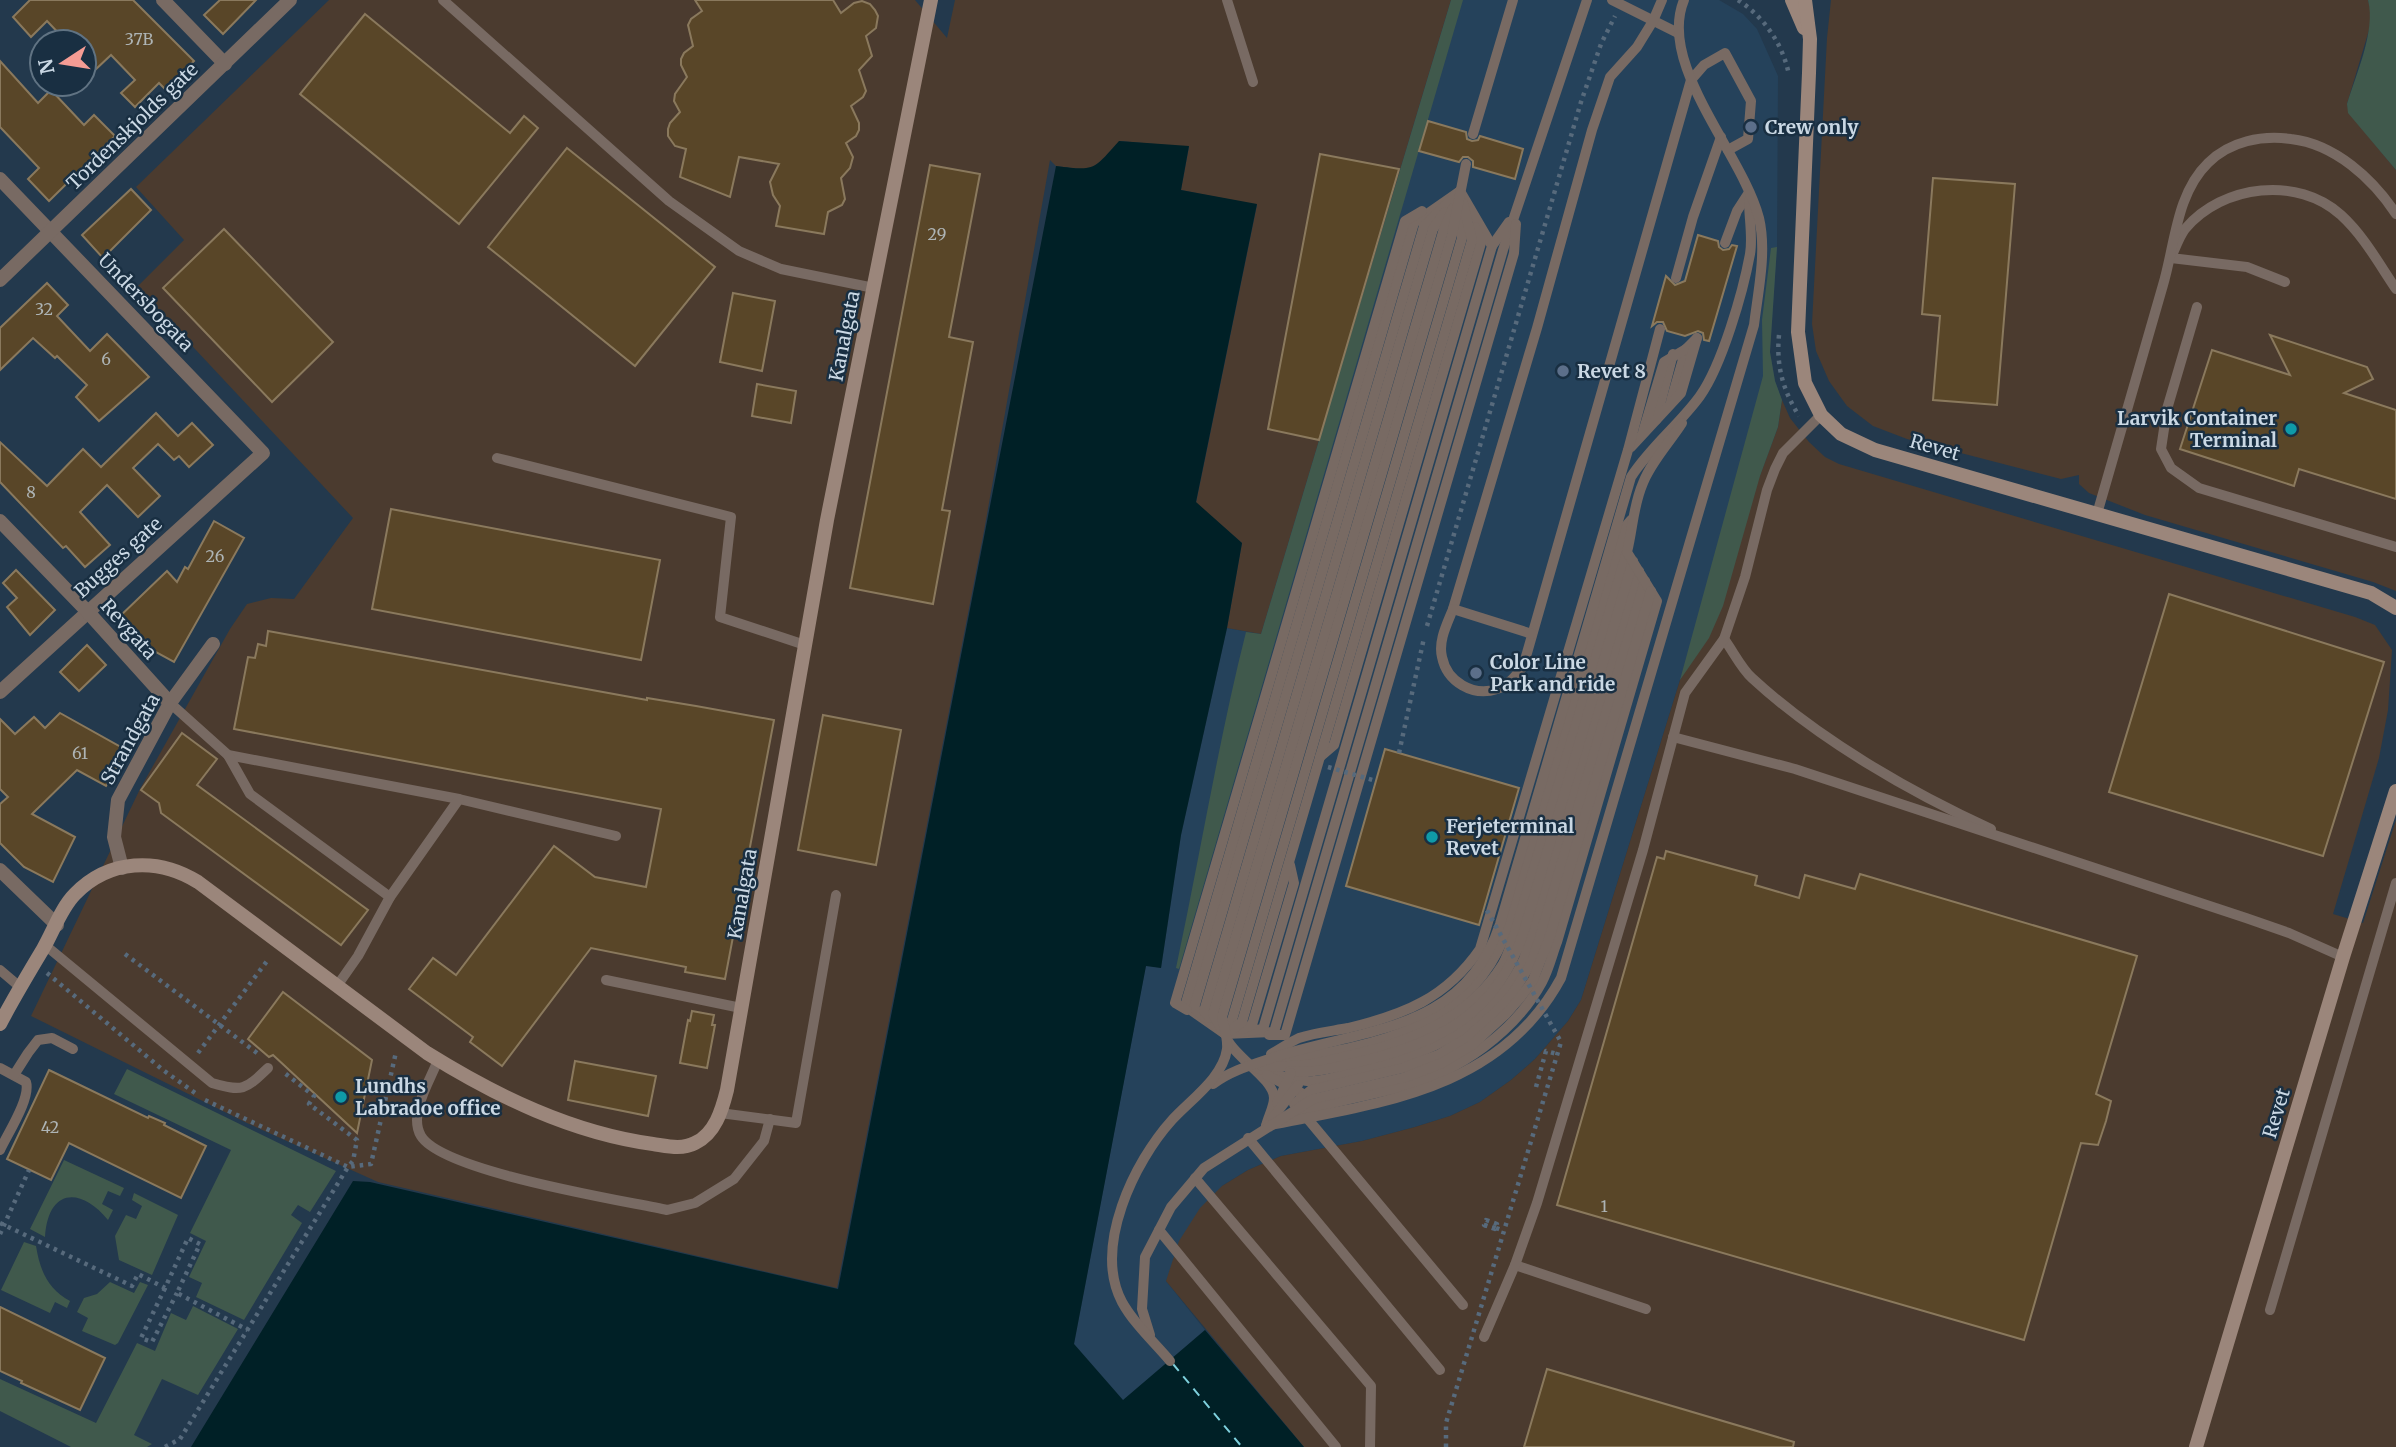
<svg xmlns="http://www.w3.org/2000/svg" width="2396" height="1447" viewBox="0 0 2396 1447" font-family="Merriweather,serif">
  <rect width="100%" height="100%" fill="#23394d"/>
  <path fill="#25425b" d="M1451 0H1719L1743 14 1757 29 1778 76 1777 247 1770 352 1775 381 1782 400 1723 606 1680 680 1581 1000 1568 1021 1535 1059 1511 1080 1480 1102 1450 1116 1415 1127 1362 1141 1281 1156 1248 1170 1222 1186 1166 1281 1205 1330 1123 1401 1074 1344 1146 965 1161 968 1181 835 1227 628 1261 634Z"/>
  <g fill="#4b3b2f">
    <path d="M329 0H915L947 38 955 0H1451L1261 634 1227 628 1242 543 1196 503 1257 205 1181 190 1189 147 1120 141 1100 162 1088 170 1056 166 1050 160 984 531 837 1288 378 1182 247 1123 31 1016 140 789 230 629 247 604 271 598 294 599 353 518 137 287 184 240 136 187Z"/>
    <path d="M1831 0H2368L2372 15 2369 30 2347 104 2349 113 2396 170V591L2373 582 2145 515 2089 493 2079 484V475L2061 479 1907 439 1873 426 1847 406 1829 381 1816 351 1812 324 1827 38Z"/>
    <path d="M1782 400 1790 418 1809 442 1825 457 1839 464 2355 617 2375 625 2392 650 2388 710 2379 758 2333 914 2363 923 2396 820V1447H1304L1166 1281 1179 1241 1200 1208 1222 1186 1248 1170 1281 1156 1362 1141 1415 1127 1450 1116 1480 1102 1511 1080 1535 1059 1568 1021 1581 1000 1680 680 1690 663 1778 427Z"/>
  </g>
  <g fill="#40594c">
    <path d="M1451 0H1463L1179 969 1176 968C1200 856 1218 743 1246 632L1261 634Z"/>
    <path d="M2368 0H2396V170L2348 113 2347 104C2356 74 2376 31 2368 0Z"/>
    <path d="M1777 247 1770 352 1775 381 1782 400 1778 427 1760 476 1723 606 1709 638 1680 680 1763 376 1762 320 1771 248Z"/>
    <path d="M127 1069 336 1171 310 1212 298 1205 291 1215 302 1223 244 1320 196 1297 202 1283 189 1277 206 1241 190 1233 231 1150 114 1094Z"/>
    <path d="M64 1160 124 1188 120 1196 108 1191 102 1204 113 1210 108 1220C80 1186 48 1189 45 1237L30 1229Z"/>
    <path d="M134 1193 178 1215 152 1275 119 1260 115 1236 126 1215 136 1219 142 1206 132 1200Z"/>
    <path d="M24 1242 36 1246C40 1271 48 1289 70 1301L67 1308 55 1302 50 1313 1 1290Z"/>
    <path d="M110 1282 134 1293 140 1282 148 1285 118 1343 115 1345 82 1331 88 1318 77 1312 84 1298 97 1294Z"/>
    <path d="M193 1306 238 1329 198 1395 162 1379 134 1435 152 1444 147 1447H71L0 1411V1379L96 1423 137 1343 155 1351 171 1313 186 1320Z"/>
  </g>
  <path fill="#002026" d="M1119 141 1189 146 1181 190 1257 204 1196 502 1242 543 1227 628 1181 835 1161 968 1146 966 1074 1344 1123 1400 1205 1330 1304 1447H191L353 1181 370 1182 838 1289 1056 166C1096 171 1093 170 1119 141Z"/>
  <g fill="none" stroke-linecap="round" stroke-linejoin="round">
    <path stroke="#7ed0dd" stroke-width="2" stroke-dasharray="9 7" stroke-linecap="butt" d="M1173 1364 1242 1447"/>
  </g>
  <g fill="#594628" stroke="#8a795d" stroke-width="2">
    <path d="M30 0H133L194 61 165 89 159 83 135 107 121 93 135 80 111 55 95 70 84 58V42H67L47 21 31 37 13 17Z"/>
    <path d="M220 0H256L223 34 204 15Z"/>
    <path d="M695 0H833L841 13 854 3 862 1 870 4 875 10 878 16 876 28 866 36 872 56 859 70 866 91 863 97 851 106 859 123V130L856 136 846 143 853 157 850 168 841 178 845 199 842 205 828 212 824 234 776 226 780 206 773 195 770 182 779 164 739 157 730 197 680 177 686 149 675 146 668 136V129L670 123 680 112 674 101 675 94 687 77 681 65V59L684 53 693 46 688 25 691 19 702 11Z"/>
    <path d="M365 14 510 133 524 116 538 128 459 224 300 94Z"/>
    <path d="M0 61 38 103 51 90 84 125 94 115 115 136 49 201 28 179 39 168 0 127Z"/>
    <path d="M1428 121 1466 132 1467 139 1472 141 1478 140 1480 136 1523 149 1515 179 1473 167V161L1468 157H1463L1459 162 1419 151Z"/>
    <path d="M567 148 715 267 635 366 488 247Z"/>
    <path d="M1320 154 1399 169 1319 440 1268 429Z"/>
    <path d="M930 165 980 174 949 337 973 342 942 510 950 511 933 604 850 588Z"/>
    <path d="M1933 178 2015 184 1997 405 1933 400 1940 316 1922 314Z"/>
    <path d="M131 189 151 210 103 258 82 235Z"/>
    <path d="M224 229 333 342 272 402 163 288Z"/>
    <path d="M1698 235 1718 241 1719 247 1723 250 1729 249 1732 245 1737 246 1709 341 1704 340 1703 333 1698 331 1685 336 1667 331 1663 322H1657L1652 326 1666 276 1675 285 1685 281Z"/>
    <path d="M47 283 68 305 57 316 90 351 107 334 149 377 99 421 76 397 87 385 57 356 55 358 33 338 0 370V328Z"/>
    <path d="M733 293 775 301 762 371 720 362Z"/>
    <path d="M2270 335 2367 367 2373 379 2344 393 2396 410V499L2299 469 2294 486 2180 449 2212 350 2290 375Z"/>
    <path d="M757 384 796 391 791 423 752 416Z"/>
    <path d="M156 413 178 436 192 423 213 445 189 467 179 456 174 460 158 444 133 468 160 496 138 517 107 485 80 512 110 545 85 567 66 546 63 548 0 482V442L47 486 83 449 101 467Z"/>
    <path d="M391 509 660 560 641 660 372 609Z"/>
    <path d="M214 521 244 538 174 662 141 644 117 619 167 571 177 582 185 567 188 569Z"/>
    <path d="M16 570 55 610 30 635 7 607 17 598 3 583Z"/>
    <path d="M2169 594 2384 662 2323 856 2109 792Z"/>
    <path d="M268 631 647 700V698L696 706 774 720 725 979 685 972 686 967 591 948 502 1066 470 1042 473 1037 409 989 433 958 456 975 554 846 595 877 646 887 661 809 234 729 248 657 255 658 258 644 266 646Z"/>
    <path d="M87 645 106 665 79 691 60 672Z"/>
    <path d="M60 713 126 750 106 786 77 770 32 814 75 837 53 882 24 867 0 843V804L8 797 0 789V719L15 734 34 717 45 728Z"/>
    <path d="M823 715 901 730 876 865 798 850Z"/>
    <path d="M182 733 217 759 197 785 368 910 341 945 161 813 159 803 141 790Z"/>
    <path d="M1385 749 1519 788 1479 925 1346 886Z"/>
    <path d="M1666 851 1757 876 1755 885 1799 898 1805 875 1855 889 1860 874 2137 956 2096 1094 2111 1101 2106 1121 2098 1145 2081 1143 2024 1340 1557 1205 1657 857 1664 859Z"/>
    <path d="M283 992 372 1060 357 1133 273 1055 269 1057 248 1039Z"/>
    <path d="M692 1011 714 1015 712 1025H715L707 1068 680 1063 688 1020 690 1021Z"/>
    <path d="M575 1061 656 1076 648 1116 568 1100Z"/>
    <path d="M49 1070 148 1118 149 1116 165 1123 164 1125 206 1146 181 1198 69 1143 51 1180 7 1159Z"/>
    <path d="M0 1307 105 1358 80 1410 21 1383 22 1381 0 1371Z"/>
    <path d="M1547 1369 1794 1442 1793 1447H1524Z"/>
  </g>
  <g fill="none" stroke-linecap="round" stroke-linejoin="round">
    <g stroke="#576a7c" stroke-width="4.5" stroke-dasharray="3.5 5" stroke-linecap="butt">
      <path d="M1738 0C1764 17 1783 44 1789 75"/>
      <path d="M1779 335C1776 366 1783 390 1799 416"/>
      <path d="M1427 626 1581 102 1601 44 1615 16"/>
      <path d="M1399 753 1424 638"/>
      <path d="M125 954 261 1056"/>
      <path d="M47 973 163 1070 198 1095"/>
      <path d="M198 1053 267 961"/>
      <path d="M1536 1087 1546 1051 1557 1054"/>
      <path d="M205 1100 348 1167 353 1161 357 1140 309 1104 314 1096 282 1071"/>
      <path d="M1486 1220 1497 1224 1495 1229 1484 1225Z"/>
      <path d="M0 1223 132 1286 138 1274 165 1288 188 1238 200 1244 177 1293 248 1330"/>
      <path d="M1496 1228 1504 1231"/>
      <path d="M0 1234 29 1170"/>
      <path d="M165 1288 141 1338 152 1342 177 1293"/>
      <path d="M165 1447 180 1439 348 1167 371 1164 396 1052"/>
    </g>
    <g stroke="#786a63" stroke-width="10">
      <path d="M443 0 669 201 739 251 781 269 874 288"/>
      <path d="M1227 0 1253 82"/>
      <path d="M1612 0 1678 33"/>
      <path d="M1662 0 1653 21 1637 47 1610 77 1592 130 1537 328 1453 609C1447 624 1438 641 1442 657 1447 682 1473 697 1497 689 1508 686 1516 675 1523 667L1691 80 1704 65 1725 53 1751 101 1748 139 1728 150"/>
      <path d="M1473 134 1513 0"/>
      <path d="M1460 191 1414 223 1185 1006 1225 1034 1274 1032 1503 250 1587 0"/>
      <path d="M1460 191 1492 246 1263 1029 1225 1034 1194 1008 1424 226Z"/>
      <path d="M1725 243 1737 211 1748 194"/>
      <path d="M1492 246 1509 222"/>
      <path d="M1676 278 1693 217 1721 137"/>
      <path d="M2285 282 2247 267 2171 258C2175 249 2179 237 2185 229 2223 184 2298 176 2341 215 2364 236 2379 264 2396 289"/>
      <path d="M2197 307 2167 409 2161 449 2171 468 2199 488 2396 547"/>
      <path d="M1671 401 1686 349"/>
      <path d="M1656 420 1673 354"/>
      <path d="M1643 432 1664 362 1686 349 1697 338"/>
      <path d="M1631 447 1681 393 1697 338"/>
      <path d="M497 458 731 517 720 617 805 645"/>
      <path d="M2097 514C2119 438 2141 362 2163 285 2175 245 2176 194 2208 163 2230 141 2262 135 2291 139 2335 144 2373 179 2396 214"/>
      <path d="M1453 609 1532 634"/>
      <path d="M1724 639C1733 651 1741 668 1752 678 1818 739 1910 792 1991 829"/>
      <path d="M170 703 228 755 459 799 616 836"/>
      <path d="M1673 737 1795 769 2246 918 2289 933 2343 957"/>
      <path d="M228 755 250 794 390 897"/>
      <path d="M1320 757 1334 745 1481 243 1475 227"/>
      <path d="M45 945 212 1083C243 1092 245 1090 268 1068"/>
      <path d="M0 970 20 987"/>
      <path d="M606 980 741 1008"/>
      <path d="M337 986 358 956 390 897 459 799"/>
      <path d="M1187 1010 1175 1003 1405 221 1422 211"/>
      <path d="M1210 1018 1204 1011 1433 229 1445 212"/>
      <path d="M1221 1028 1213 1014 1443 232 1453 208"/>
      <path d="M1242 1029 1252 1025 1294 883 1290 865"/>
      <path d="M1226 1031 1232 1020 1462 238 1461 216"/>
      <path d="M1228 1032 1242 1022 1472 240 1463 203"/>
      <path d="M1269 1035H1285L1514 253 1516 224"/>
      <path d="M1228 1041C1238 1059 1274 1080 1274 1098 1274 1107 1268 1117 1266 1126"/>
      <path d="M1271 1054C1280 1049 1290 1042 1299 1038 1314 1033 1332 1031 1348 1028 1404 1015 1446 998 1480 949L1628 450 1660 329"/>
      <path d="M438 1060C430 1081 408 1114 421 1136 443 1172 621 1200 667 1210L695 1203 734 1179 764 1141 770 1119"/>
      <path d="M1280 1061C1374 1045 1475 1029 1508 926L1625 527 1631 520"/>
      <path d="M1250 1066C1268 1071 1288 1080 1307 1081 1321 1083 1341 1075 1355 1072 1426 1055 1491 1029 1524 959L1639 571"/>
      <path d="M1262 1066C1276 1066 1291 1067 1305 1065 1321 1064 1337 1058 1352 1055 1412 1041 1469 1019 1503 964 1509 953 1512 941 1516 929L1627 552"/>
      <path d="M0 1068 26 1082C31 1098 8 1133 0 1150"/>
      <path d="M1290 1071C1312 1074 1332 1068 1354 1063 1435 1045 1497 1016 1524 931L1633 561"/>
      <path d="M14 1075 28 1053 38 1040 52 1038 73 1049"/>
      <path d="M1267 1075 1309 1097"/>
      <path d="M1213 1084C1230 1071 1251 1065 1272 1058 1363 1028 1464 1033 1500 924L1631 477C1651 446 1679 425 1700 396 1722 365 1743 292 1750 254 1753 238 1749 218 1749 201"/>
      <path d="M1277 1103 1291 1073"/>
      <path d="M1294 1104 1311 1090 1403 1068 1438 1055 1467 1038 1500 1008 1513 993 1532 962 1540 937 1645 581"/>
      <path d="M720 1113 796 1123 836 895"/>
      <path d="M1296 1114C1331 1101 1369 1096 1405 1086 1459 1071 1515 1032 1542 982 1549 969 1552 955 1557 942L1657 601 1627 552C1633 528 1633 506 1643 483 1651 462 1670 442 1682 423"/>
      <path d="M1307 1118 1463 1305"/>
      <path d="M1271 1120 1298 1085"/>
      <path d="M1266 1126C1379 1103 1500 1091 1561 978L1754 325C1758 291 1767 252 1759 218 1742 153 1657 65 1684 0"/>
      <path d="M1248 1138 1440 1370"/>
      <path d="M1195 1178 1371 1386 1370 1447"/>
      <path d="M1159 1230 1336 1447"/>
      <path d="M1515 1265 1646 1309"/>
      <path d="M2270 1310 2396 883"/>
      <path d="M1150 1335 1142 1309 1145 1257 1171 1207 1204 1168 1313 1099 1406 1077 1442 1063 1472 1045 1506 1014 1520 998 1533 980 1549 939 1651 591"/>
      <path d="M1484 1337 1515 1265 1537 1203 1643 850 1685 693 1724 639 1745 577 1767 490 1775 469 1783 453 1821 415"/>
      <path d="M1170 1361C1154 1342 1134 1324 1122 1302 1093 1247 1134 1162 1172 1120 1190 1100 1223 1078 1227 1049 1228 1039 1224 1026 1222 1017L1452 235 1466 164"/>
    </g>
    <g stroke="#786a63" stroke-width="14">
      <path d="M163 0 225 64"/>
      <path d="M0 179 263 453 0 692"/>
      <path d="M0 280 290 0"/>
      <path d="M0 521 87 611 170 703"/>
      <path d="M122 868 114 837 118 800 170 703 213 644"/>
      <path d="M0 870 57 925"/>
    </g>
    <g stroke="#9b867b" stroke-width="14">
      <path d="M1792 0 1804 28"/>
      <path d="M1805 0 1810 39 1809 73 1798 332 1805 383 1821 415 1841 434 1875 450 2371 593 2396 608"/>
      <path d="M0 1024C13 999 28 974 43 949 53 932 61 908 75 894 109 859 158 857 198 882L427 1053C496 1096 572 1133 653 1144 667 1146 682 1150 695 1143 715 1134 722 1110 727 1090L827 520 931 0"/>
      <path d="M2196 1447 2343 957 2396 791"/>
    </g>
    <g stroke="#576a7c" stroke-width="4.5" stroke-dasharray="3.5 5" stroke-linecap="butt">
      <path d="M1328 767 1376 781"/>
      <path d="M1484 1225 1496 1228"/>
      <path d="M1446 1447V1423L1561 1042 1485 907"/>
    </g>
  </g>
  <g fill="#5c6f8a" stroke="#192f42" stroke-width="2.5">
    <circle cx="1751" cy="127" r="7"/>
    <circle cx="1563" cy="371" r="7"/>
    <circle cx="1476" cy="673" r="7"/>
  </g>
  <g fill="#0f9aa8" stroke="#192f42" stroke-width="2.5">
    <circle cx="2291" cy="429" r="7"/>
    <circle cx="1432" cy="837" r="7"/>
    <circle cx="341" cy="1097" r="7"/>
  </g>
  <g text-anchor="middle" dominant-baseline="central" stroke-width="5" stroke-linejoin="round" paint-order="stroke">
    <g font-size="16" fill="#aeb4b5">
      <text x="139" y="39">37B</text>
      <text x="937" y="234">29</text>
      <text x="44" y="309">32</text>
      <text x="106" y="359">6</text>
      <text x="31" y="492">8</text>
      <text x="215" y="556">26</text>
      <text x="80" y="753">61</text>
      <text x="50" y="1127">42</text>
      <text x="1604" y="1206">1</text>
    </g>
    <g font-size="19" fill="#cad8e4" stroke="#192f42">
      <text transform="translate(132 126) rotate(-44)">Tordenskjolds gate</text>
      <text transform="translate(146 302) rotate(46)">Undersbogata</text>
      <text transform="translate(844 336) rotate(-79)">Kanalgata</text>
      <text transform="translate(1935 447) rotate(16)">Revet</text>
      <text transform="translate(118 557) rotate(-42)">Bugges gate</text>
      <text transform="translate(129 629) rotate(48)">Revgata</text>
      <text transform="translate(130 739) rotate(-61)">Strandgata</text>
      <text transform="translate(742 894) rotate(-80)">Kanalgata</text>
      <text transform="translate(2276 1113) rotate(-73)">Revet</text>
    </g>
    <g font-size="19" font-weight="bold" fill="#cad8e4" stroke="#192f42" text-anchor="start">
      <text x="1765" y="127">Crew only</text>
      <text x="1577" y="371">Revet 8</text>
      <text x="2277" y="418" text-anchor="end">Larvik Container<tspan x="2277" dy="22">Terminal</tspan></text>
      <text x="1490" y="662">Color Line<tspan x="1490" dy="22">Park and ride</tspan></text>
      <text x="1446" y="826">Ferjeterminal<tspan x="1446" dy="22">Revet</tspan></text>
      <text x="355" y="1086">Lundhs<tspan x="355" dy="22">Labradoe office</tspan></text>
    </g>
  </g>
  <g transform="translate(63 63) rotate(258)"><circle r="33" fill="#192f42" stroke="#607383" stroke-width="2"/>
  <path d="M0-5L12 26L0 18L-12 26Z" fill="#f59c94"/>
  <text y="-10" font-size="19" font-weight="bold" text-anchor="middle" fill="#cad8e4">N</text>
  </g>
</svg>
